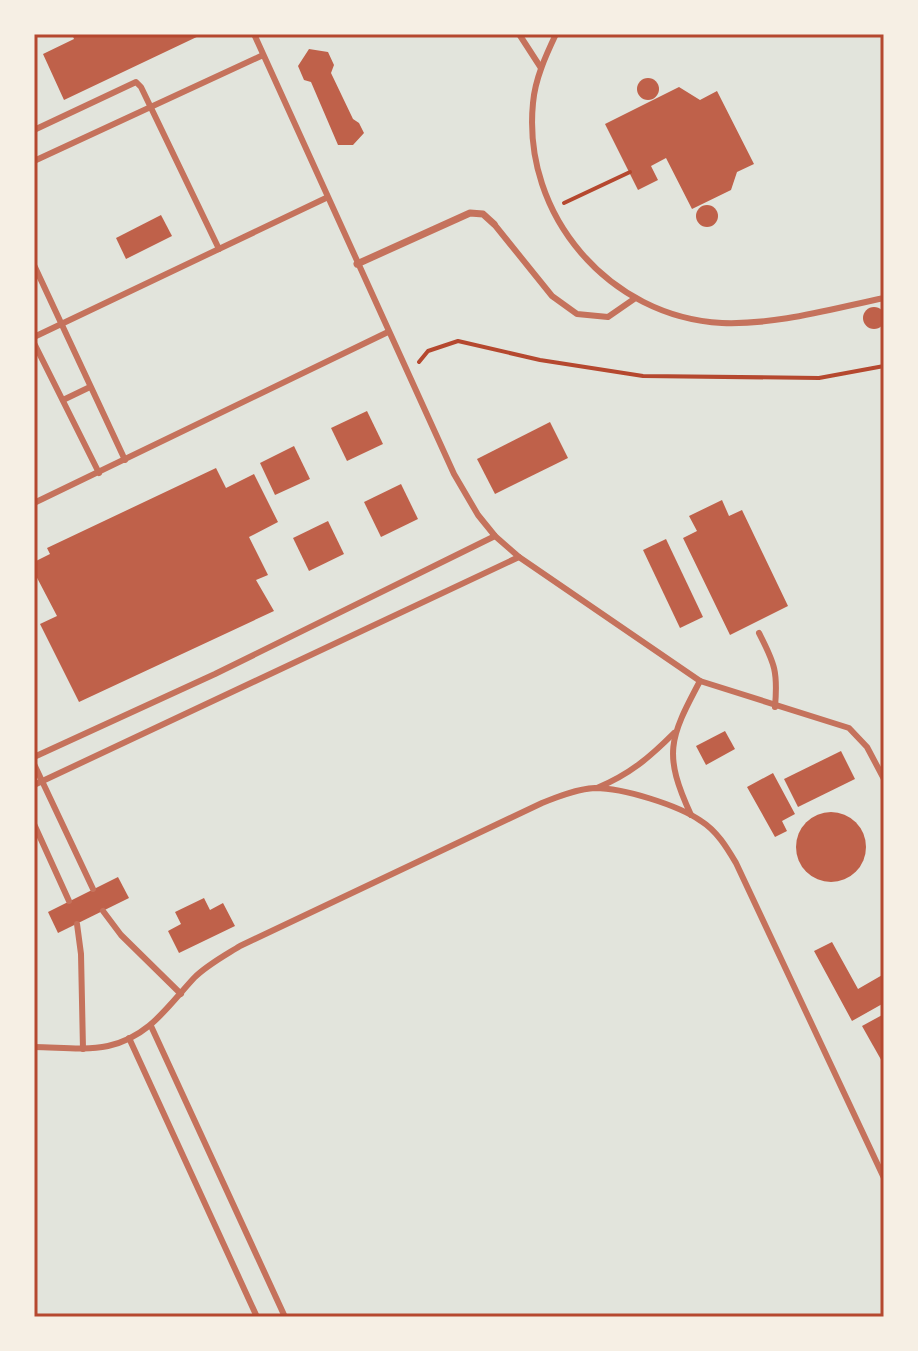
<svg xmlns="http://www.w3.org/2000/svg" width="918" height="1351" viewBox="0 0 918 1351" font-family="Helvetica,sans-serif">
  <rect width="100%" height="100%" fill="#f6efe4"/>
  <rect fill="#e2e4dc" x="34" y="34" width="850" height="1283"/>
  <g fill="#bf614a">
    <path d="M72 34H203L64 100 43 54 74 39Z"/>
    <path d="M309 49 328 52 334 65 331 73 353 119 359 123 364 133 353 145H338L311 82 304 80 298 66Z"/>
    <circle cx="648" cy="89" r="11"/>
    <path d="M679 87 700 100 717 91 754 164 737 172 731 190 692 209 666 158 651 166 658 180 638 190 605 124Z"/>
    <circle cx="707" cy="216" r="11"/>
    <path d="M161 215 172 236 126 259 116 238Z"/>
    <circle cx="874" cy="318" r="11"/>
    <path d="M367 411 383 444 347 461 331 428Z"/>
    <path d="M550 422 568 458 495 494 477 459Z"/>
    <path d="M294 446 310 479 275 495 260 463Z"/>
    <path d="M216 468 226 488 254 474 278 522 249 537 268 575 256 580 274 611 79 702 40 624 57 616 34 572V562L50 554 47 548Z"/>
    <path d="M401 484 418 519 381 537 364 502Z"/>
    <path d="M722 500 729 516 742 510 788 606 730 635 683 538 697 531 689 516Z"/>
    <path d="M328 521 344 554 309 571 293 538Z"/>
    <path d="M666 539 703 617 680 628 643 550Z"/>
    <path d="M725 731 735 749 706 765 696 746Z"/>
    <path d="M841 751 855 779 798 807 784 779Z"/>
    <path d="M773 773 795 814 782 821 787 831 775 837 747 787Z"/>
    <circle cx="831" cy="847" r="35"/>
    <path d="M118 877 129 898 58 933 48 912Z"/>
    <path d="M204 898 210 910 223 903 235 926 179 953 168 931 181 924 175 912Z"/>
    <path d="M832 942 858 989 884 974V1003L852 1021 814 951Z"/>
    <path d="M884 1014V1065L862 1026Z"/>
  </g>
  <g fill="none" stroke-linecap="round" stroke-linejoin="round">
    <g stroke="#b5482f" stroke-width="4">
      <path d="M564 203 630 172"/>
      <path d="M419 362 428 351 458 341 540 360 643 376 819 378 884 366"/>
    </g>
    <g stroke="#c5725c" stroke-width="6">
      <path d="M254 34 454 474 478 515 495 536 519 557 700 681 849 728 867 747 884 779"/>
      <path d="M519 34 541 68"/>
      <path d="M556 34C546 55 535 79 533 103 522 215 609 317 722 323 777 325 831 309 884 298"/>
      <path d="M34 130 136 82 141 87 219 249"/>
      <path d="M34 161 261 56"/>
      <path d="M494 224 552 296 577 314 608 317 634 299"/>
      <path d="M34 265 125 460"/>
      <path d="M34 337 326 198"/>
      <path d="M34 343 99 473"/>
      <path d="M63 400 90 387"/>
      <path d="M34 503 388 332"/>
      <path d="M759 633C775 664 778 672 775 707"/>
      <path d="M34 757 215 674 495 536"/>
      <path d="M34 764 93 889"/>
      <path d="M34 785 519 557"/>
      <path d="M597 788C630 774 649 758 674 733"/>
      <path d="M691 815C663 754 669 739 700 681"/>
      <path d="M34 824 69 901"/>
      <path d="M103 911 121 935 181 994"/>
      <path d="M77 924 81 954 83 1049"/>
      <path d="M151 1026 285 1317"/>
      <path d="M129 1038 257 1317"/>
      <path d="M34 1047C58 1047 84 1051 108 1046 149 1037 168 1006 194 978 207 965 224 956 240 946L542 803C559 796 577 789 595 788 623 788 678 805 701 821 717 831 727 848 736 863L884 1178"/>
    </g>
    <path stroke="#c5725c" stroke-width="7" d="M357 264 470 213 483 214 494 224"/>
  </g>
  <rect width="918" height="1351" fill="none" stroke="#f6efe4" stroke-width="72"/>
  <rect x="36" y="36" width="846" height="1279" fill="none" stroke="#b5482f" stroke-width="3"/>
</svg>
